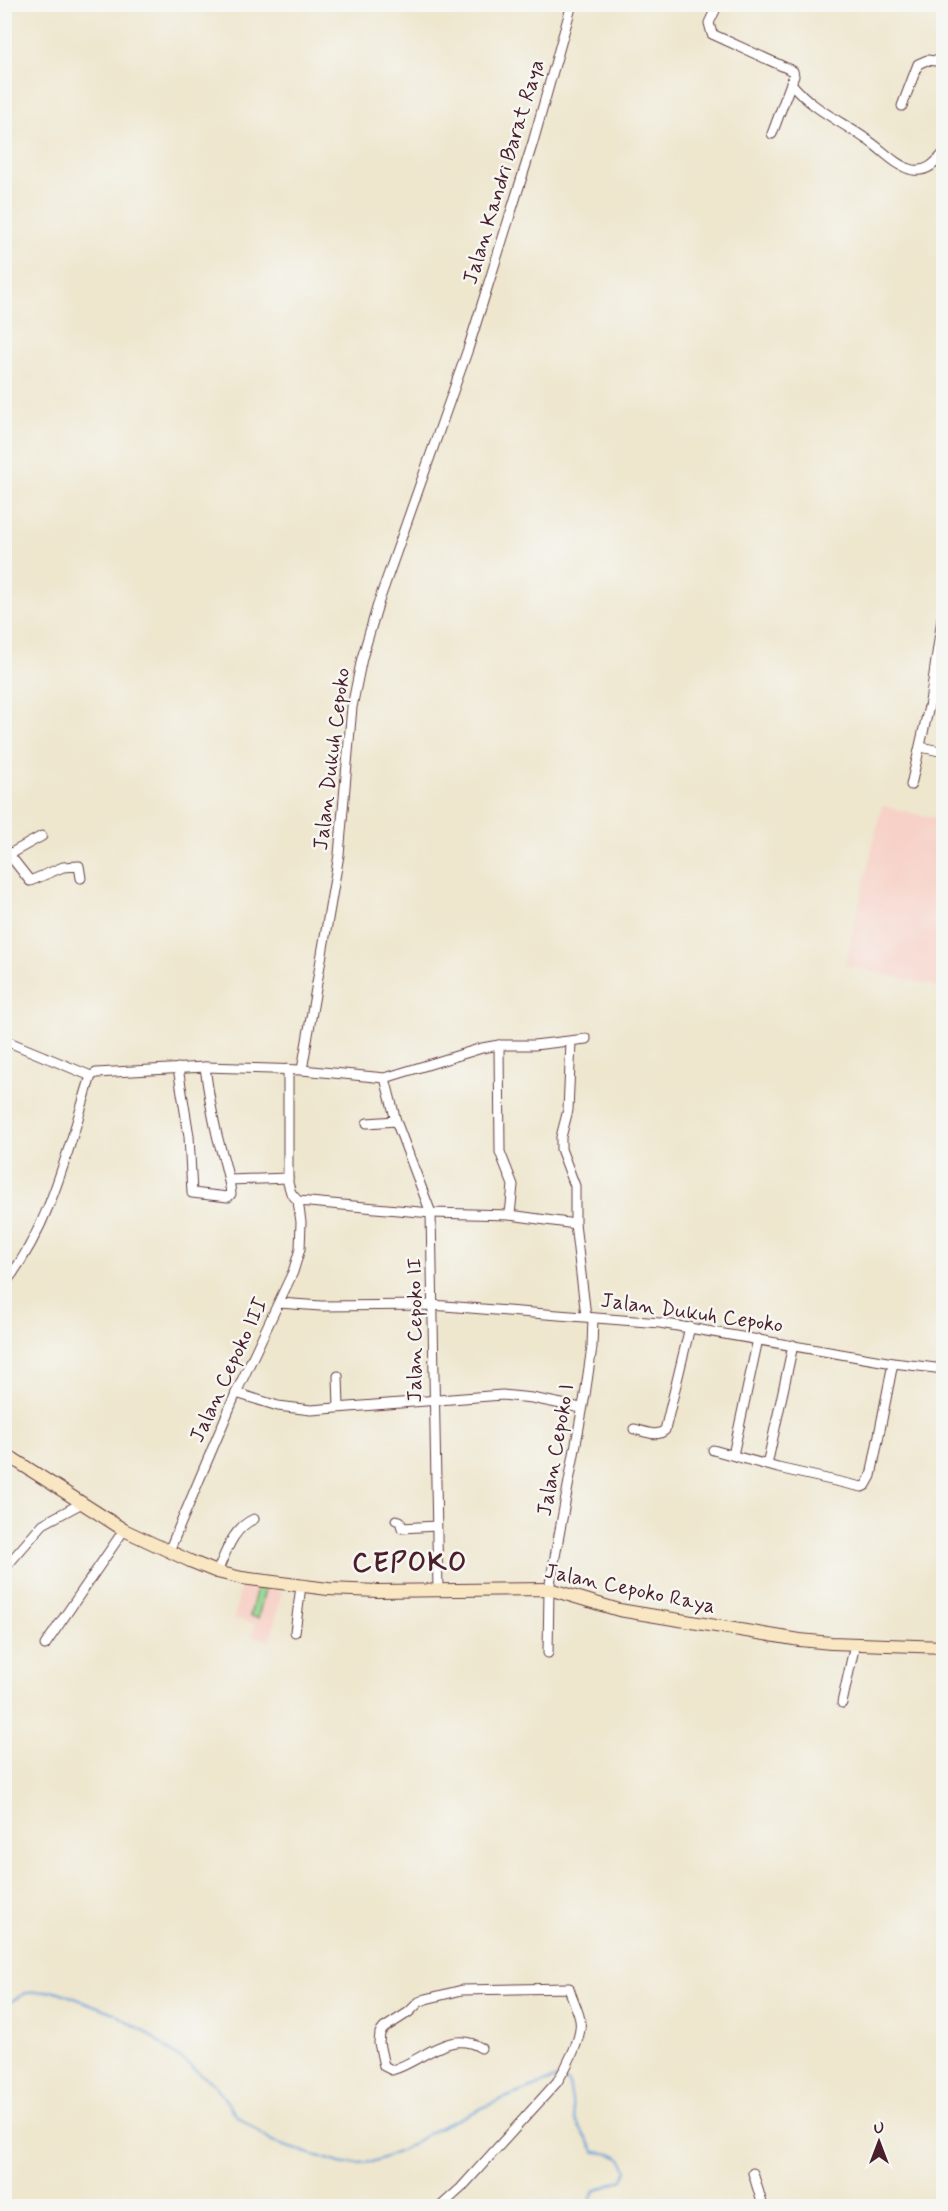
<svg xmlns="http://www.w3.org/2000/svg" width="948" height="2211" viewBox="0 0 948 2211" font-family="Mynerve,sans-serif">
  <rect width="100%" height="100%" fill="#f6f6f2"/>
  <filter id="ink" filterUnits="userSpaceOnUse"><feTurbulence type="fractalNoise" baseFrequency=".0167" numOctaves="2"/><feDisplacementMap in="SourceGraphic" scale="12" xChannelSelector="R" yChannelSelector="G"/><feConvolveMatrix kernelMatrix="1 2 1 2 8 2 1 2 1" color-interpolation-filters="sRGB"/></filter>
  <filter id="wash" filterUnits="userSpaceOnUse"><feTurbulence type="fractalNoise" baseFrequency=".008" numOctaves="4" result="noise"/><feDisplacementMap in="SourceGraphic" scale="24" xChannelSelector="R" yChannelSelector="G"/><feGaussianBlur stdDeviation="1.35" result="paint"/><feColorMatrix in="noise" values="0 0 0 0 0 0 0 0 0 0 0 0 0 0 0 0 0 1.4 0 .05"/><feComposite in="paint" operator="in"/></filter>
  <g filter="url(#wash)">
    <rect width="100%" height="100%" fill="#eee6cd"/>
    <g fill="#f7d1c7">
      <path d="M882 806 943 820V988L845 965Z"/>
      <path d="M242 1582 282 1591 270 1641 252 1636 255 1624 234 1618Z"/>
    </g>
    <path fill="#94da94" stroke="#6f7c60" stroke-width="1.5" d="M257 1587 265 1589 258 1618 250 1616Z"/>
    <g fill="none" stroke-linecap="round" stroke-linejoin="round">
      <g stroke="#6ba1d9" stroke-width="2">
        <path d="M4 2005 26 1993 56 1991 114 2013 151 2036 216 2086 236 2115 272 2142 343 2164 372 2162 401 2151 434 2130 502 2099 557 2078"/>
        <path d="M562 2080 569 2083 575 2120 595 2152C609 2153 622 2154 627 2170L623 2180 594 2191 588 2206"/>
      </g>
    </g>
  </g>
  <g filter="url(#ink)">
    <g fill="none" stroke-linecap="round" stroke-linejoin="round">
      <defs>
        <g id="street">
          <path d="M718 4 709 23 712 34 793 71 794 76 791 83 772 134"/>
          <path d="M791 83C813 110 839 120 866 139 881 148 895 166 913 170 928 172 935 163 944 153"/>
          <path d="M902 106 918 64 927 60 944 62"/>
          <path d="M921 747 944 752"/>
          <path d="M911 785 930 702 944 605"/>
          <path d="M4 848 30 881 63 867 79 866 81 878"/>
          <path d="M4 857 42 836"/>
          <path d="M4 1040 91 1076"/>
          <path d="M571 1042 568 1110 561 1137V1149L575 1186V1224L586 1316"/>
          <path d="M499 1045 500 1152 513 1185 510 1215"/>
          <path d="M178 1068 189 1136 192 1193 228 1197 231 1194C229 1174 222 1155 217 1135 212 1113 208 1090 205 1067"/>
          <path d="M288 1069V1183L291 1193 298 1201"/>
          <path d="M302 1070 339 855 352 707 362 658 379 601 468 349 533 142 572 4"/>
          <path d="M385 1078 396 1121 431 1213 438 1590"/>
          <path d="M367 1123 396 1121"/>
          <path d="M229 1180 288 1178"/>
          <path d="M298 1201 431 1213 510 1215 575 1224"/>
          <path d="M4 1285C52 1223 68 1148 91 1076L96 1073 205 1067 302 1070 385 1078 482 1048 499 1045H534L586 1039"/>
          <path d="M279 1303 321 1306 432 1305 660 1323 893 1363 944 1369"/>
          <path d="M338 1376 339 1407"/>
          <path d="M236 1393 278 1406 311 1410 502 1395 532 1398 581 1408"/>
          <path d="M634 1429C644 1431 657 1438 665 1430L690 1327"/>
          <path d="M713 1450 778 1468 862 1487 866 1485 871 1476 893 1363"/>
          <path d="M733 1455 758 1339"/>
          <path d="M767 1465 793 1345"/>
          <path d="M396 1520 400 1521 402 1528 436 1526"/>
          <path d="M169 1551 236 1393 293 1272 300 1249 301 1222 298 1201"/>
          <path d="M4 1569 43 1524 82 1503"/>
          <path d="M217 1572C226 1552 233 1528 254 1519"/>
          <path d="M295 1632 301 1586"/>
          <path d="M45 1645 124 1530"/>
          <path d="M548 1653 549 1589 585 1395 592 1347 593 1318"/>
          <path d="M842 1703 855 1644"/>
          <path d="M753 2173 763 2206"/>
          <path d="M441 2206 461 2188 557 2082C566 2068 583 2037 580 2020 578 2009 572 1999 569 1988L462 1990 426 1999 419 2002 409 2012 384 2028 380 2033 379 2043 384 2066 392 2070C421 2062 450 2028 481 2048"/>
        </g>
        <path id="secondary" d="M4 1453 124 1530 190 1561 217 1572 242 1578 328 1589 378 1591 549 1589 619 1610 800 1640 831 1643 944 1647"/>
      </defs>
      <use href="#street" stroke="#633d43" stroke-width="11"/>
      <use href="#secondary" stroke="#633d43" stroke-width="14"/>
      <use href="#street" stroke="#fff" stroke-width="9"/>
      <use href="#secondary" stroke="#f9e7c3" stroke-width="12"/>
    </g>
  </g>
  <g text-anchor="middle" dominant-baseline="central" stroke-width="5" stroke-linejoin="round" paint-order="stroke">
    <g font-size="21" fill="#4a1f2b" stroke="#f6f6f2">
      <text transform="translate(504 172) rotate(-73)">Jalan Kandri Barat Raya</text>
      <text transform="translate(332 759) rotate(-83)">Jalan Dukuh Cepoko</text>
      <text transform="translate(692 1313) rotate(8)">Jalan Dukuh Cepoko</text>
      <text transform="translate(415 1330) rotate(-90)">Jalan Cepoko II</text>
      <text transform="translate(229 1370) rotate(-65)">Jalan Cepoko III</text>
      <text transform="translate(556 1450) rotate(-80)">Jalan Cepoko I</text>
      <text transform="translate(630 1589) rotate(12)">Jalan Cepoko Raya</text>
    </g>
    <g font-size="27" font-weight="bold" letter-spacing="1.5" fill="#4a1f2b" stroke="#f6f6f2">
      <text x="410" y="1563">CEPOKO</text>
    </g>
  </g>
  <rect width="948" height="2211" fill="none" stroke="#f6f6f2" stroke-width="24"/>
  <g transform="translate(879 2142)" stroke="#f6f6f2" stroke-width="4.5" paint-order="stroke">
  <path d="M0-4.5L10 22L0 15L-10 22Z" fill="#4a1f2b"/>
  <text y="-9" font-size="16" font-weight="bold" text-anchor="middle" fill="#4a1f2b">U</text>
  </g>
</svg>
